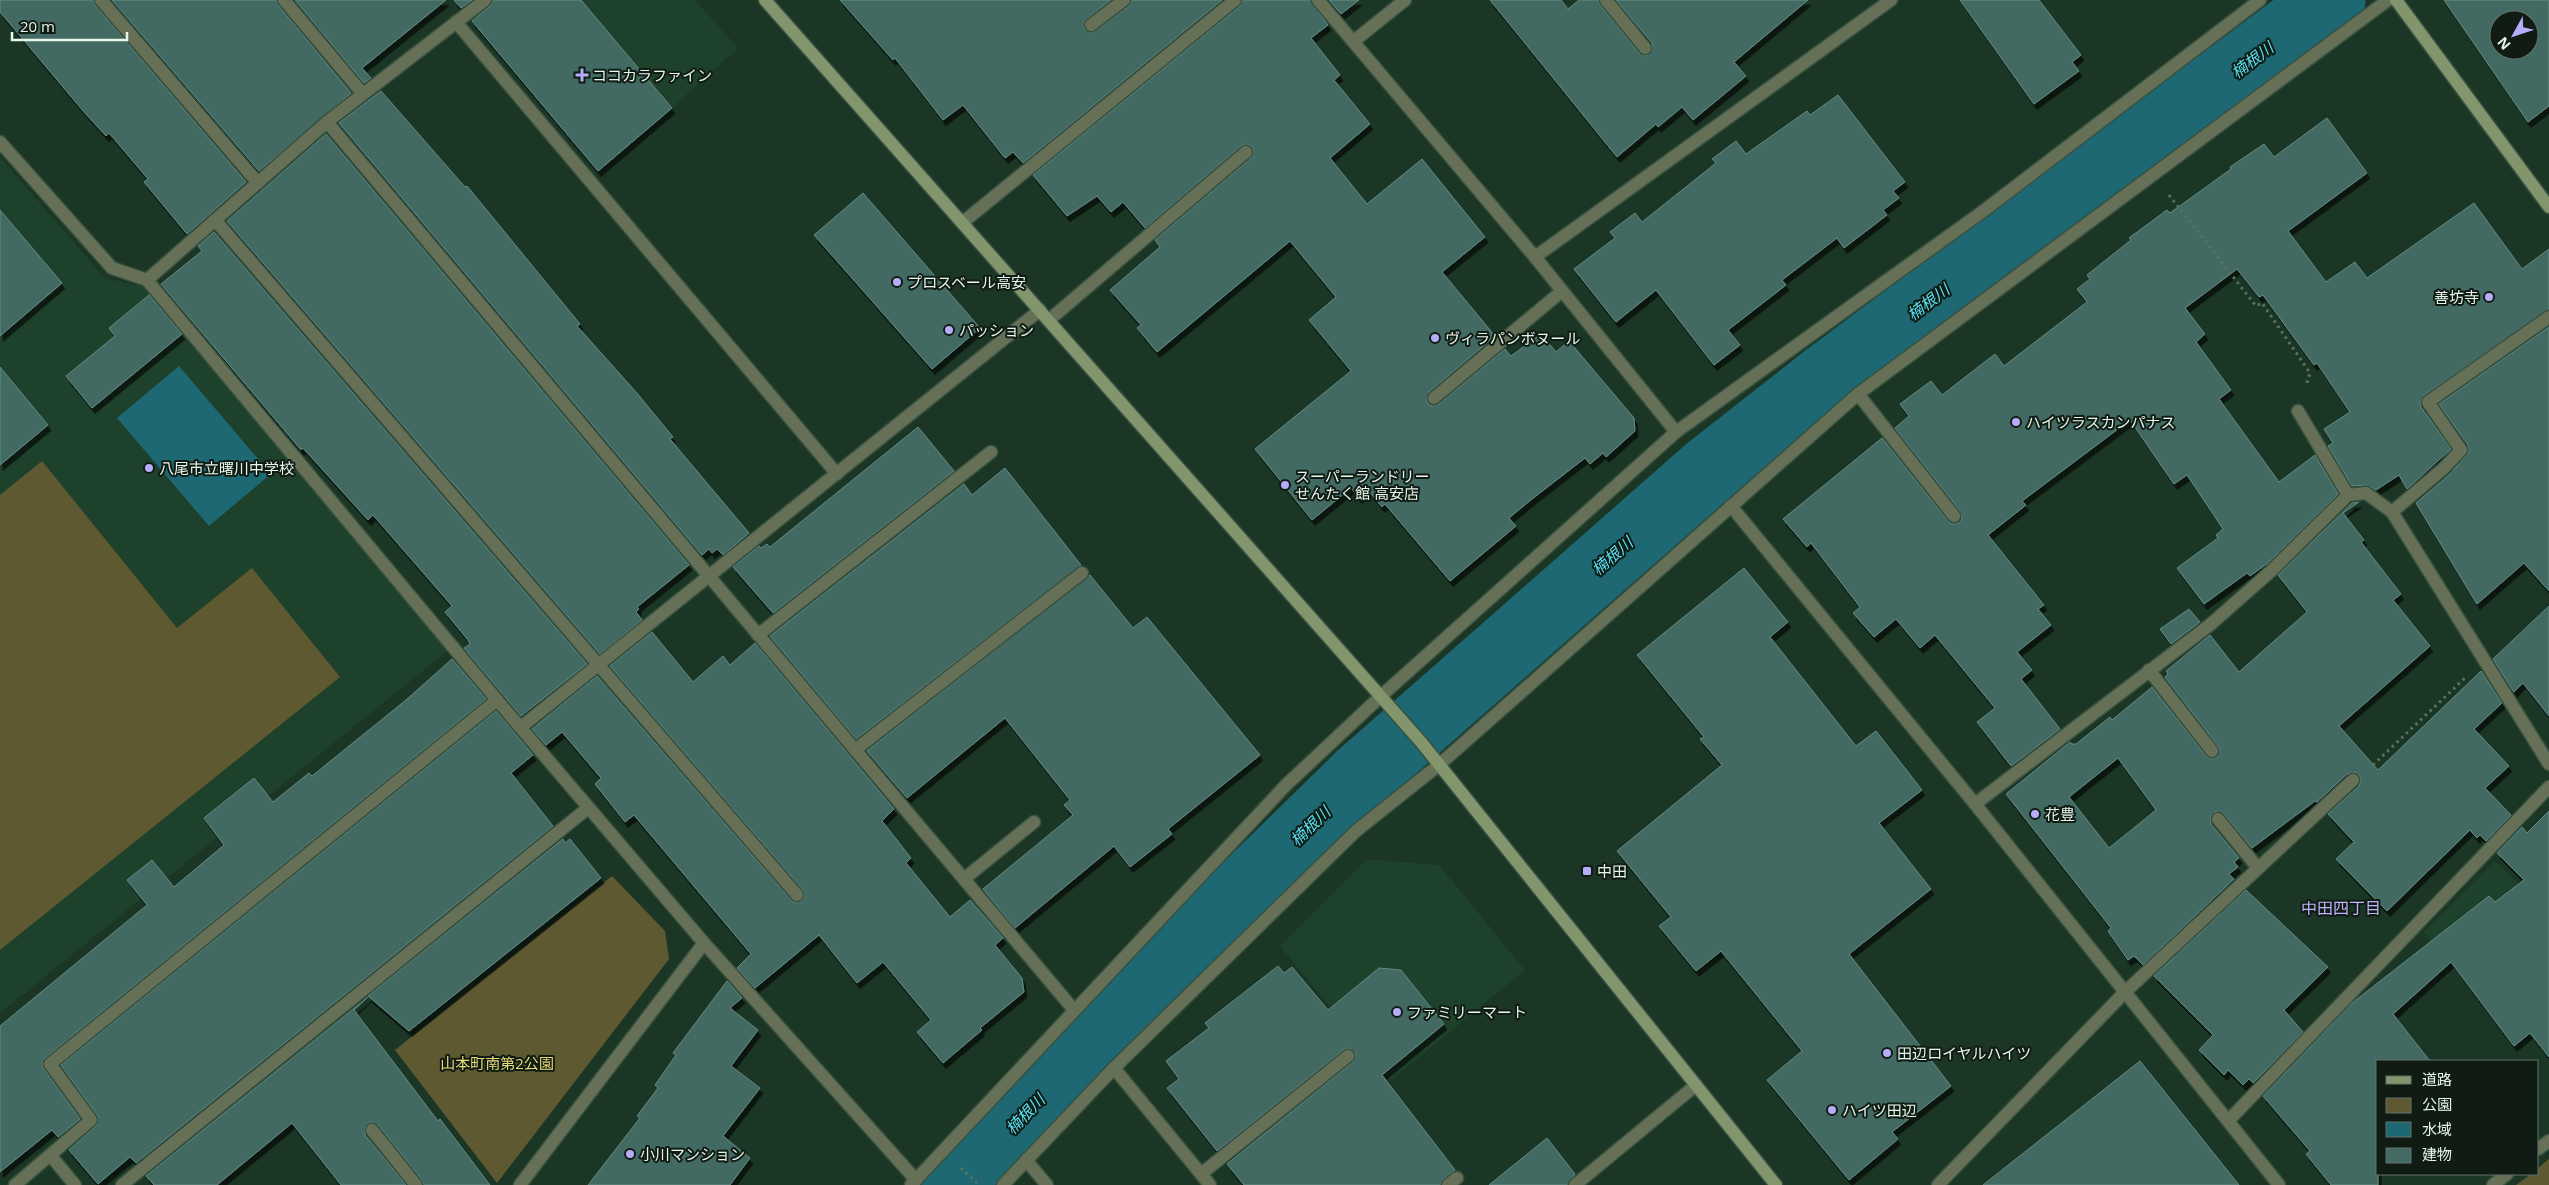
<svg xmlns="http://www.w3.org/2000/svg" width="2549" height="1185" viewBox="0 0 2549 1185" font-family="'Open Sans','Noto Sans JP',sans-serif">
  <defs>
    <filter id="shadow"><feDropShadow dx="3" dy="5.5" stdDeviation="0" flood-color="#0009"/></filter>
  </defs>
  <rect width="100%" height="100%" fill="#1b3625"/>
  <g fill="#1e412c">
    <path d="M508 0H695L738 48 600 173 483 32Z"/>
    <path d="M0 157 105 278 145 287 451 648 0 1013Z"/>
    <path d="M1367 859 1439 865 1525 970 1391 1080 1280 946Z"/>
    <path d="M2495 861 2549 913V942L2476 997 2423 932Z"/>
  </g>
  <g fill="#5f5932">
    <path d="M42 461 177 628 252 568 340 677 0 950V495Z"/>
    <path d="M612 876 665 931 669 959 497 1183 395 1050Z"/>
    <path d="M2549 1159V1185H2516L2531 1174H2538V1168Z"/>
  </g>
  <path fill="#1d6873" d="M179 366 271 474 209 526 117 418Z"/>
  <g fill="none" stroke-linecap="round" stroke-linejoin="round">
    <path stroke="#1d6873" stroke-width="69" d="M956 1185 1183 950 1361 776 1709 470 1830 375 2331 0"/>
  </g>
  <g fill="#436a63" stroke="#638b84" fill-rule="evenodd" filter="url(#shadow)">
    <path d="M0 0H93L95 5 246 182 187 234 144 182 148 179 109 133 106 136 84 112 0 12Z"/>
    <path d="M112 0H276L278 5 351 93 259 171Z"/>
    <path d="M295 0H446L362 68 371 78 364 83Z"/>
    <path d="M454 0H472L461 8Z"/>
    <path d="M493 0H581L672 108 598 171 472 21 490 6Z"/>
    <path d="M840 0H1111L1084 21V29L1092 33 1129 6 1132 0H1222L1023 163 1013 152 1005 158 963 105 943 120 895 58 893 60Z"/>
    <path d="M1243 0H1310L1328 25 1311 38 1340 75 1334 80 1370 124 1330 158 1367 204 1422 159 1485 237 1442 272 1495 336 1429 392 1426 399 1428 404 1432 406 1439 404 1505 349 1511 356 1541 334 1556 352 1569 341 1634 418 1635 431 1606 457 1603 453 1590 464 1585 458 1532 499 1509 518 1516 526 1450 581 1385 504 1382 507 1368 490 1359 498 1351 488 1312 520 1255 449 1351 371 1309 320 1336 297 1290 241 1157 352 1137 328 1141 325 1110 290 1160 247 1155 240 1251 158 1254 151 1252 146 1245 144 1241 146 1145 228 1123 202 1111 212 1097 196 1067 216 1033 175 1240 6Z"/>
    <path d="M1329 0H1359L1341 14Z"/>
    <path d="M1490 0H1561L1568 9 1579 0H1598L1600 5 1639 53 1646 56 1652 51V43L1616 0H1808L1734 62 1746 76 1693 120 1682 107 1658 127 1656 124 1617 157Z"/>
    <path d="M1960 0H2039L2081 55 2072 62 2079 71 2034 104Z"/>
    <path d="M2444 0H2549V106L2528 122ZM2499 20H2529V50H2499Z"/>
    <path d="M381 91 465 187 467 186 580 324 577 326 636 392 673 437 670 439 749 533 723 555 717 549 712 553 709 549 702 555 339 123Z"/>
    <path d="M1838 95 1905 182 1893 191 1899 198 1883 210 1887 215 1844 248 1837 238 1782 280 1786 285 1728 330 1740 345 1714 365 1656 290 1616 322 1574 269 1615 238 1610 232 1635 213 1642 222 1716 163 1712 159 1736 141 1746 154 1807 111 1810 115Z"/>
    <path d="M2327 118 2367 173 2288 231 2326 282 2355 262 2367 278 2474 203 2522 269 2549 249V309L2423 396 2420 402 2421 407 2451 449 2407 489 2399 475 2376 490 2366 485 2352 486 2328 446 2333 443 2324 429 2350 412 2317 363 2314 365 2263 295 2259 297 2237 269 2185 308 2205 334 2196 342 2231 390 2219 399 2279 482 2315 455 2338 494 2268 563 2250 576 2247 573 2204 604 2177 568 2218 538 2216 535 2223 529 2187 475 2174 484 2130 420 2022 501 2026 505 1988 535 2044 605 2038 609 2051 625 2017 652 2032 670 2021 679 2060 729 2011 766 1977 722 1995 708 1935 635 1920 648 1896 619 1874 637 1853 613 1860 607 1811 543 1807 547 1783 519 1882 438 1948 521 1951 524 1959 523 1962 519 1960 511 1895 428 1909 416 1900 404 1931 381 1942 395 1995 354 2004 366 2087 302 2077 289 2090 279 2087 275 2131 240 2129 238 2167 210 2170 213 2231 169 2230 167 2264 144 2274 157Z"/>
    <path d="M326 134 689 565 637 607 639 609 636 612 642 620 600 654 227 221Z"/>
    <path d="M863 193 980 328 932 369 814 235Z"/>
    <path d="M0 210 62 283 0 336Z"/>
    <path d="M214 232 587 664 521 716 464 648 470 644 468 640 445 612 452 606 373 515 368 520 303 448 301 450 161 284 202 251 198 246Z"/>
    <path d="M149 295 182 334 92 408 66 376 115 336 109 328Z"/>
    <path d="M2549 327V591L2524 563 2477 604 2416 503 2450 474 2469 452 2468 445 2439 404Z"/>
    <path d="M0 367 48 425 0 465Z"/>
    <path d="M918 427 954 471 773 613 733 567 759 546 761 548 767 544 770 547Z"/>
    <path d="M1005 468 1081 565 856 739 770 636 964 484 972 495Z"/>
    <path d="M2359 502 2343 513 2364 540 2361 542 2401 594 2393 600 2430 646 2339 726 2378 770 2481 671 2502 703 2474 729 2509 766 2485 788 2511 815 2486 841 2480 835 2477 838 2470 830 2387 911 2336 859 2354 842 2328 814 2359 786 2361 778 2356 772 2347 774 2317 802 2315 801 2252 848 2224 814 2216 811 2210 817 2211 824 2239 858 2234 862 2238 867 2229 874 2234 879 2143 965 2134 956 2128 960 2108 931 2111 928 2006 794 2070 742 2072 744H2076L2110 717 2112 720 2152 687 2206 756 2213 759 2217 757 2220 750 2218 746 2165 677 2168 674 2166 671 2210 635 2239 672 2307 612 2278 575 2352 503ZM2118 758 2156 810 2109 848 2069 797Z"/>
    <path d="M1744 568 1788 622 1770 637 1856 746 1876 731 1922 790 1879 823 1931 889 1849 954 1951 1086 1892 1132 1898 1139 1849 1180 1767 1080 1802 1051 1721 951 1696 971 1659 926 1671 917 1617 851 1722 765 1700 739 1704 737 1637 655Z"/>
    <path d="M1090 575 1133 628 1147 617 1260 755 1168 829 1172 834 1130 867 1114 846 1015 928 983 889 1073 815 1064 805 1070 800 1005 718 907 798 867 751Z"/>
    <path d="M2549 606V716L2523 683 2514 692 2493 659Z"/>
    <path d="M2189 609 2200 622 2171 644 2160 629Z"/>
    <path d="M652 632 693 682 723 656 730 665 755 643 894 809 882 821 911 858 906 863 950 917 970 900 1003 938 995 945 1022 978 1024 992 980 1028 982 1030 943 1063 917 1032 931 1020 883 962 857 983 819 935 755 988 737 968 751 954 634 815 625 822 595 784 601 778 562 732 546 745 532 729 597 676 791 900 795 903 802 901 805 897 803 890 610 666Z"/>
    <path d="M452 659 486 699 45 1058 42 1061 43 1068 80 1119 58 1137 52 1130 0 1172V1026L147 905 127 880 152 860 174 887 224 845 204 818 254 778 273 802 309 773 312 776 406 700Z"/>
    <path d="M496 711 533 755 511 773 553 826 136 1163 130 1157 98 1184 69 1150 96 1126 99 1118 61 1065Z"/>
    <path d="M2549 811V1057L2530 1033 2514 1046 2451 962 2393 1014 2430 1061H2378V1185H2331L2306 1154 2310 1151 2263 1096 2352 1003 2489 896 2495 902 2524 880 2497 853 2522 827 2527 833Z"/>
    <path d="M563 839 565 843 570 839 601 878 409 1031 368 996Z"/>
    <path d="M2246 890 2328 967 2284 1010 2303 1032 2253 1083 2249 1079 2243 1085 2228 1070 2224 1075 2199 1050 2213 1035 2154 976Z"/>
    <path d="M1278 966 1284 973 1292 967 1328 1010 1379 968 1401 970 1444 1024 1382 1075 1455 1170 1443 1179 1440 1185H1244L1227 1164 1353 1062 1356 1054 1350 1048 1343 1050 1217 1151 1167 1088 1179 1079 1166 1061 1209 1028 1205 1023Z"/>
    <path d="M727 981 742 998 730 1008 758 1030 731 1066 760 1088 723 1136 750 1158 730 1185H588L640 1118 637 1116 658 1088 655 1085 676 1055 673 1053Z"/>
    <path d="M368 997 354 1010 438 1121 440 1119 490 1185H424L422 1180 378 1125 371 1122 365 1127V1135L406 1185H341L292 1123 217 1185H154L146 1176Z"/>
    <path d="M2140 1061 2239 1185H1983Z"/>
    <path d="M1547 1138 1575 1174 1567 1185H1489Z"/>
  </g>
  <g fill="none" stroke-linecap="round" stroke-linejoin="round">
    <defs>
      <g id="lane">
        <path d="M1606 0 1645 48"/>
        <path d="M1091 25 1124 0"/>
        <path d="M1049 320 1246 152"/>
        <path d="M1858 394 1954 516"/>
        <path d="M1434 398 1562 291"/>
        <path d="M2298 411 2348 495 2366 493 2392 512"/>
        <path d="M2444 468 2461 450 2428 402 2549 317"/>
        <path d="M2211 624 2271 571 2348 495"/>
        <path d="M2149 670 2212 751"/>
        <path d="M2218 819 2258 868"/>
        <path d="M964 879 1034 822"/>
        <path d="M372 1130 416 1185"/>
        <path d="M1026 1160 1047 1185"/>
        <path d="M1201 1174 1348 1056"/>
        <path d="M1448 1185 1457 1178"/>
        <path d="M1575 1185 1696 1085"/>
      </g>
      <g id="street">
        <path d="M101 0 258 183"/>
        <path d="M284 0 363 94"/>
        <path d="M1318 0 1535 257 1676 432"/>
        <path d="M456 22 837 474"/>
        <path d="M1354 41 1405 0"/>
        <path d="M327 122 1074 1010"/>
        <path d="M0 142 112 268 147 280 327 122 485 0"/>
        <path d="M215 220 797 895"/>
        <path d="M962 223 1235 0"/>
        <path d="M1535 257 1891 0"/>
        <path d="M147 280 497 700 704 943 916 1180"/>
        <path d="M2444 468 2392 512 2549 764"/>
        <path d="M1731 506 1975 804 2279 1185"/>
        <path d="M758 635 991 452"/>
        <path d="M521 727 1040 310"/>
        <path d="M855 750 1082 573"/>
        <path d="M1975 804 2211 624"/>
        <path d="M1114 1068 1210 1185"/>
        <path d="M2228 1121 2549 787"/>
        <path d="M2538 1149 2549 1141"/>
        <path d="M51 1156 75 1185"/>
        <path d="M15 1185 91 1120 50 1064 497 700"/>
        <path d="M122 1185 588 808"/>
        <path d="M520 1185 704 943"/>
        <path d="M911 1185 1286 785 1381 696 1676 432 1982 212 2260 0"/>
        <path d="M1003 1185 1114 1068 1356 831 1440 764 1858 394 2388 0"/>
        <path d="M1938 1185 2125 992 2353 780"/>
        <path d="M2493 1185 2507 1174"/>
      </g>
      <g id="secondary">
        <path d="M765 0 1421 742 1776 1185"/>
        <path d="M2396 0 2549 207"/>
      </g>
    </defs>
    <use href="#lane" stroke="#375141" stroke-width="15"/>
    <use href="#street" stroke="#375141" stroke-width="15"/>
    <use href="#secondary" stroke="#375141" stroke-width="15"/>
    <g stroke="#5a7262" stroke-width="3" stroke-dasharray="2.5 4" stroke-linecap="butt">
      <path d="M2169 195 2256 306 2262 303 2310 373 2306 386"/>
      <path d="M2373 765 2465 678"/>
      <path d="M961 1168 977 1183"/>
    </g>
    <use href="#lane" stroke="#657057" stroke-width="12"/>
    <use href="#street" stroke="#657057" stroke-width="12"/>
    <use href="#secondary" stroke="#82956c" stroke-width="12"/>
  </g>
  <g fill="#b6acf8" stroke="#0f1b13" stroke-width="2">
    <path d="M579.5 67.5h5v5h5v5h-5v5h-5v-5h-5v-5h5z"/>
    <circle cx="897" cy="282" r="5"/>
    <circle cx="2489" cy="297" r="5"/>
    <circle cx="949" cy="330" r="5"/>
    <circle cx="1435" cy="338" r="5"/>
    <circle cx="2016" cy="422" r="5"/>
    <circle cx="149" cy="468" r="5"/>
    <circle cx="1285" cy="485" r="5"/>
    <circle cx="2035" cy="814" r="5"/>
    <rect x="1582" y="866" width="10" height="10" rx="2.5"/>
    <circle cx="1397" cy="1012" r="5"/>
    <circle cx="1887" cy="1053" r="5"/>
    <circle cx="1832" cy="1110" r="5"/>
    <circle cx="630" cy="1154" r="5"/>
  </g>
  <g text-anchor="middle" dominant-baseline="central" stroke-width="4" stroke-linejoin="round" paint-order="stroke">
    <g font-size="15" fill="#e6f6ea" stroke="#0f1b13" text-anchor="start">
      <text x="592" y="75">ココカラファイン</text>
      <text x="907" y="282">プロスベール高安</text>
      <text x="2479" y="297" text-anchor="end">善坊寺</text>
      <text x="959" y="330">パッション</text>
      <text x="1445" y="338">ヴィラパンボヌール</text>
      <text x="2026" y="422">ハイツラスカンパナス</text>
      <text x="159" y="468">八尾市立曙川中学校</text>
      <text x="1295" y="476">スーパーランドリー<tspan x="1295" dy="17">せんたく館 高安店</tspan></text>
      <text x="2045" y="814">花豊</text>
      <text x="1597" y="871">中田</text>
      <text x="1407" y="1012">ファミリーマート</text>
      <text x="1897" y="1053">田辺ロイヤルハイツ</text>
      <text x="1842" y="1110">ハイツ田辺</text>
      <text x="640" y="1154">小川マンション</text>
    </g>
    <g font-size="15" fill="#e9da78" stroke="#0f1b13">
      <text x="497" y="1063">山本町南第2公園</text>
    </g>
    <g font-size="16" font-style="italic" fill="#59e2f7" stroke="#0f1b13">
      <text transform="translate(2252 60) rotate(-37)">楠根川</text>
      <text transform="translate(1928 302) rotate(-37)">楠根川</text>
      <text transform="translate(1612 556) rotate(-41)">楠根川</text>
      <text transform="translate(1310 826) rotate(-44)">楠根川</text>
      <text transform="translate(1025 1114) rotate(-46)">楠根川</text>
    </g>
    <g font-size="16" fill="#bdb4fb" stroke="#0f1b13">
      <text x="2341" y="908">中田四丁目</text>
    </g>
  </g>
  <rect x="2376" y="1060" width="162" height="115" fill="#0f1b13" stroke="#657369"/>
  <rect x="2386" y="1076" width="25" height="8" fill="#82956c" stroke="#657369"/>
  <text x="2422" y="1085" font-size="15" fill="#e6f6ea">道路</text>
  <rect x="2386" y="1098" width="25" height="15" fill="#5f5932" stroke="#657369"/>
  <text x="2422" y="1110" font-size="15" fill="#e6f6ea">公園</text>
  <rect x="2386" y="1122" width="25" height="15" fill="#1d6873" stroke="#657369"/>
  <text x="2422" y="1135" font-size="15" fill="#e6f6ea">水域</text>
  <rect x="2386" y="1148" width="25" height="15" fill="#436a63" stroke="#657369"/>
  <text x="2422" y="1160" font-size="15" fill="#e6f6ea">建物</text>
  <g transform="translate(2514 35) rotate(230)"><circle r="24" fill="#0f1b13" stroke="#657369"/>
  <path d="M0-4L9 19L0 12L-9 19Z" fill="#b6acf8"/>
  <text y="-8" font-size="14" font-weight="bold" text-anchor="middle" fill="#e6f6ea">N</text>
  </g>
  <path d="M12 32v8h115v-8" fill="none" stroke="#e6f6ea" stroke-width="2.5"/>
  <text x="20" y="32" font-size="15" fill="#e6f6ea" stroke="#0f1b13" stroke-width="4" paint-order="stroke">20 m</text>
</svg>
